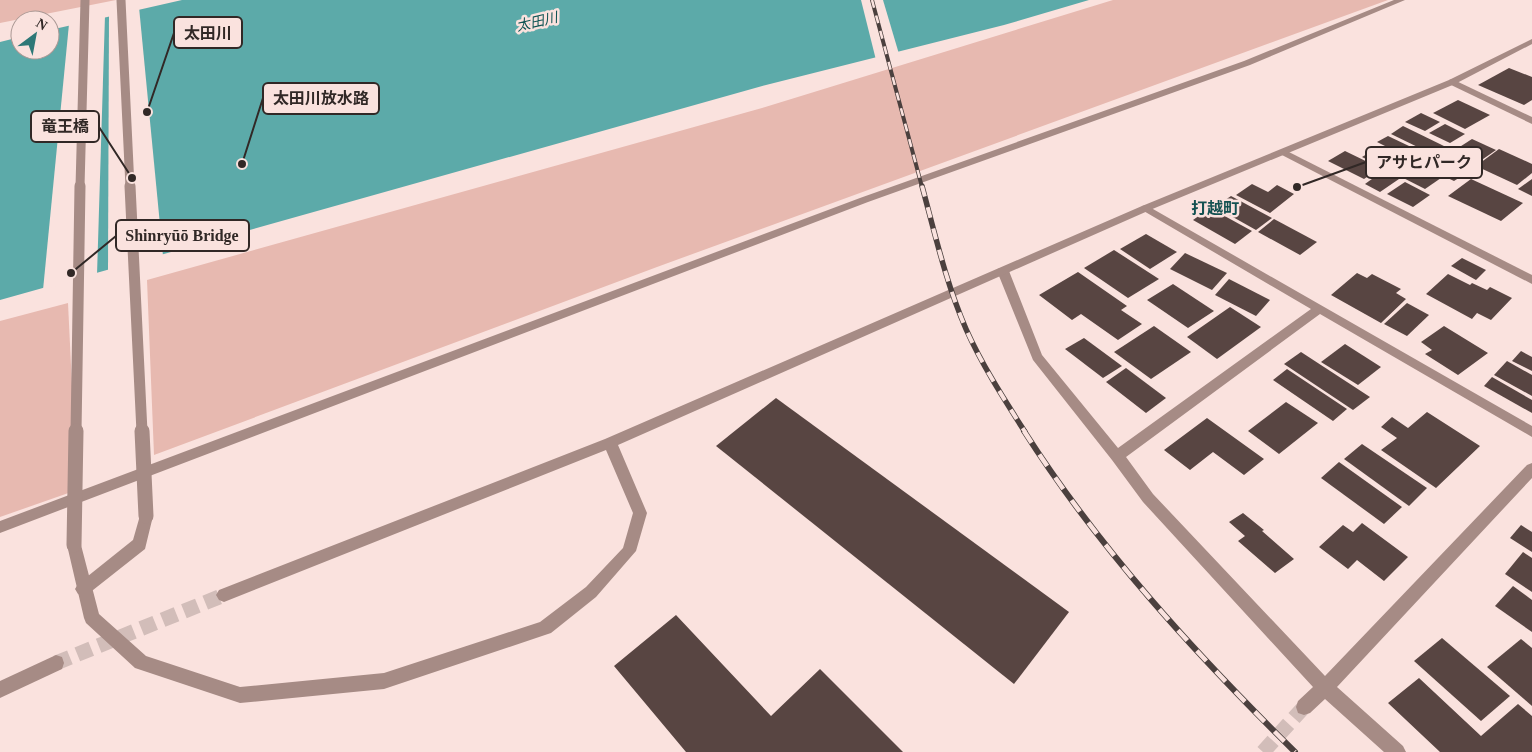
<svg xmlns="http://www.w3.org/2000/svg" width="1532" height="752" viewBox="0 0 1532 752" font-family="'Times New Roman','Noto Sans JP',serif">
  <rect width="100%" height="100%" fill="#fae2de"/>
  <g fill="#e7b9b0">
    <path d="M0 0H116L0 23Z"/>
    <path d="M1113 0H1388L657 267 154 455 147 280 762 108Z"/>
    <path d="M68 303 77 490 0 517V321Z"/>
  </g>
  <path fill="#5caaa9" d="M182 0H1089L1004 25 766 85 0 300V42L20 37V50H50V30Z"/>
  <g fill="#fae2de">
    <path d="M861 0H883L899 54 876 60Z"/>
    <path d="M139 7 163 256 108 272 109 14Z"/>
    <path d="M105 15 97 275 43 290 69 24Z"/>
  </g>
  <g fill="#584542">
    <path d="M1509 68 1532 77V100L1524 105 1478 85Z"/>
    <path d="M1458 100 1490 115 1465 129 1433 113Z"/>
    <path d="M1421 113 1440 122 1425 131 1405 122Z"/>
    <path d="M1445 124 1465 134 1450 143 1429 133Z"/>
    <path d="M1403 126 1446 147 1434 155 1391 134Z"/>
    <path d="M1388 136 1428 155 1417 162 1377 142Z"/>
    <path d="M1472 139 1496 150 1466 171 1441 159Z"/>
    <path d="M1379 147 1441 178 1425 189 1362 157Z"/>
    <path d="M1499 149 1532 164V173L1517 185 1476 166Z"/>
    <path d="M1345 151 1380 168 1364 179 1328 161Z"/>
    <path d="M1434 159 1465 174 1454 181 1422 166Z"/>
    <path d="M1383 171 1399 179 1380 192 1365 184Z"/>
    <path d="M1471 179 1523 203 1501 221 1448 196Z"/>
    <path d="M1532 179V196L1518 189Z"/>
    <path d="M1405 182 1430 195 1413 207 1387 194Z"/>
    <path d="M1252 184 1268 192 1277 185 1294 194 1270 213 1236 195Z"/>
    <path d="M1231 196 1272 218 1256 230 1215 207Z"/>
    <path d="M1210 208 1252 231 1235 244 1193 220Z"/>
    <path d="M1274 219 1317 242 1300 255 1258 232Z"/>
    <path d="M1146 234 1177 252 1150 269 1120 249Z"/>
    <path d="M1114 250 1159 279 1128 298 1084 268Z"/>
    <path d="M1185 253 1227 273 1212 290 1170 269Z"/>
    <path d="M1462 258 1486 270 1476 280 1451 266Z"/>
    <path d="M1078 272 1127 306 1121 310 1142 324 1118 340 1081 314 1072 320 1039 295Z"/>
    <path d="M1357 273 1367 278 1372 274 1401 289 1396 293 1406 299 1381 323 1331 295Z"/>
    <path d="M1448 274 1470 285 1472 283 1487 290 1490 287 1512 298 1491 320 1477 313 1472 319 1426 294Z"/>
    <path d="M1229 279 1270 300 1256 316 1215 295Z"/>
    <path d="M1173 284 1214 311 1188 328 1147 300Z"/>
    <path d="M1407 303 1429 315 1407 336 1384 324Z"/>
    <path d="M1230 307 1261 327 1217 359 1187 337Z"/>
    <path d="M1154 326 1191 352 1151 379 1114 352Z"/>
    <path d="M1444 326 1488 353 1458 375 1425 354 1432 350 1421 342Z"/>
    <path d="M1084 338 1122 366 1103 378 1065 349Z"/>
    <path d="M1345 344 1381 367 1358 385 1321 362Z"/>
    <path d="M1521 351 1532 357V371L1512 361Z"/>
    <path d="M1301 352 1370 397 1353 410 1284 364Z"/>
    <path d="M1507 361 1532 375V396L1494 375Z"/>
    <path d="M1126 368 1166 398 1146 413 1106 382Z"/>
    <path d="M1287 369 1347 409 1333 421 1273 380Z"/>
    <path d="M1492 377 1532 400V413L1484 386Z"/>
    <path d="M776 398 1069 612 1014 684 716 446Z"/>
    <path d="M1286 402 1318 423 1279 454 1248 431Z"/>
    <path d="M1427 412 1480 446 1436 488 1381 450 1397 438 1381 427 1392 417 1408 428Z"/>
    <path d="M1207 418 1264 459 1244 475 1213 452 1190 470 1164 450Z"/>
    <path d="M1362 444 1427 488 1409 506 1344 459Z"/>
    <path d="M1339 462 1402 507 1384 524 1321 478Z"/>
    <path d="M1243 513 1264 530 1262 531 1294 559 1275 573 1238 541 1245 536 1229 522Z"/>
    <path d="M1362 523 1408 557 1384 581 1357 560 1348 569 1319 547 1343 525 1353 532Z"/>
    <path d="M1521 525 1532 532V552L1510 538Z"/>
    <path d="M1523 552 1532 558V592L1505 574Z"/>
    <path d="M1513 586 1532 600V632L1495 606Z"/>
    <path d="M676 615 771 716 820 669 903 752H686L614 666Z"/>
    <path d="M1442 638 1510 696 1481 721 1414 661Z"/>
    <path d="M1521 639 1532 648V706L1487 667Z"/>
    <path d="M1419 678 1481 736 1518 704 1532 716V752H1440L1388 703Z"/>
  </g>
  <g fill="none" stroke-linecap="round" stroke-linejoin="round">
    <path stroke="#d2bdb9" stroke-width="15" stroke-dasharray="15 8" stroke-linecap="butt" d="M1263 752 1304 707"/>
    <path stroke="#d2bdb9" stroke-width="15" stroke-dasharray="15 8" stroke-linecap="butt" d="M56 663 224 595"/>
    <path fill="#a68b85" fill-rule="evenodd" d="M1394 0H1405L1250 65 868 202 0 533V521L860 198 1244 61Z"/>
    <g fill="#a68b85" fill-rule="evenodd">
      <path d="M1452 79 1532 117V124L1449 84V80Z"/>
      <path d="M1283 149 1532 275V284L1280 154 1278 152Z"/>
      <path d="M1146 205 1532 426V437L1320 314 1126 457 1153 494 1325 676 1527 465 1532 463V478L1337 687 1403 746 1406 752H1384L1325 699 1310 713 1304 715 1298 713 1296 707 1298 701 1313 687 1143 502 1112 460 1033 360 997 271 999 268H1007L1009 271 1042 355 1118 448 1311 309 1142 210 1141 208 1142 206Z"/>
      <path d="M146 510 151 512 153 516 145 549 88 594 83 596 78 594 75 589 78 584 133 540 141 512Z"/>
    </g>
    <g fill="#a68b85" fill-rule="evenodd">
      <path d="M1532 39V44L1455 84 1150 210 618 445 647 513 636 551 596 597 551 633 545 635 384 689 240 703 135 668 86 623 84 618 67 545 69 540 74 539 79 540 81 545 99 614 146 656 240 687 384 673 540 622 586 587 623 548 633 513 606 450 224 602 219 600 216 595 219 590 605 439 1142 206 1449 80Z"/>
      <path d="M56 655 62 657 64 663 62 669 0 698V681Z"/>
    </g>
    <defs>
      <path id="rail-far2" d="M872 0 922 187"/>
      <path id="rail-far1" d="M922 186C935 234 946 283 966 329 982 365 1004 399 1025 432"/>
      <path id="rail" d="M1024 431C1100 550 1195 653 1295 752"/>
    </defs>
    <use href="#rail-far2" stroke="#4b403e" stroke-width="4"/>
    <use href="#rail-far1" stroke="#4b403e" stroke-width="5.5"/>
    <use href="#rail" stroke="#4b403e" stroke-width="6"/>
    <use href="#rail-far2" stroke="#fae2de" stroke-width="2.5" stroke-dasharray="8" stroke-linecap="butt"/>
    <use href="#rail-far1" stroke="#fae2de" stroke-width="4" stroke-dasharray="11" stroke-linecap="butt"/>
    <use href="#rail" stroke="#fae2de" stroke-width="4.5" stroke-dasharray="14" stroke-linecap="butt"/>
    <path stroke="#a68b85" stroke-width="9" d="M121 0 130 187"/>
    <path stroke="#a68b85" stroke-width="11" d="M130 186 142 432"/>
    <path stroke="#a68b85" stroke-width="15" d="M142 431 146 516"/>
    <path stroke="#a68b85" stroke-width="9" d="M80 187 85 0"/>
    <path stroke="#a68b85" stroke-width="11" d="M76 432 80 186"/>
    <path stroke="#a68b85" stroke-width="15" d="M74 545 76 431"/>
  </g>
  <g text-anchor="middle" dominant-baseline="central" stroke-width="5" stroke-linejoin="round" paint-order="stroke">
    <g font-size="14" font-style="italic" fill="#0e5353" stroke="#fae2de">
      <text transform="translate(537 22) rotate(-13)">太田川</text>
    </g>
    <g font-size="16" font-weight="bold" fill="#135151" stroke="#fae2de">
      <text x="1215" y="208">打越町</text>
    </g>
  </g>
  <path fill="none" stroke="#312826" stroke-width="2" d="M147 112L174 33M242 164L263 98M132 178L99 127M1297 187L1366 162M71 273L116 236"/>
  <g fill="#312826" stroke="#fae2de" stroke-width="2">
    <circle cx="147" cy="112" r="5"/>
    <circle cx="242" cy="164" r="5"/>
    <circle cx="132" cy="178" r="5"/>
    <circle cx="1297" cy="187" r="5"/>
    <circle cx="71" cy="273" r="5"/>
  </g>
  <g fill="#fae2de" stroke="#312826" stroke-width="2">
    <rect x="174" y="17" width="68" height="31" rx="5"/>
    <rect x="263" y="83" width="116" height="31" rx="5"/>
    <rect x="31" y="111" width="68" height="31" rx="5"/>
    <rect x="1366" y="147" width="116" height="31" rx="5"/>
    <rect x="116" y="220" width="133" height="31" rx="5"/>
  </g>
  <g font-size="16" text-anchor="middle" font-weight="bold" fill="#312826">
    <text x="208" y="39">太田川</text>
    <text x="321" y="104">太田川放水路</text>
    <text x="65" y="132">竜王橋</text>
    <text x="1424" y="168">アサヒパーク</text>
    <text x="182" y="241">Shinryūō Bridge</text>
  </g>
  <g transform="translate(35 35) rotate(32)"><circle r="24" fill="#fae2de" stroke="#aa9894"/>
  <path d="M0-4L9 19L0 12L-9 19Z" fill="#2e7877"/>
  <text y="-8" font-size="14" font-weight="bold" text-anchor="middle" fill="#312826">N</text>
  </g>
</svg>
